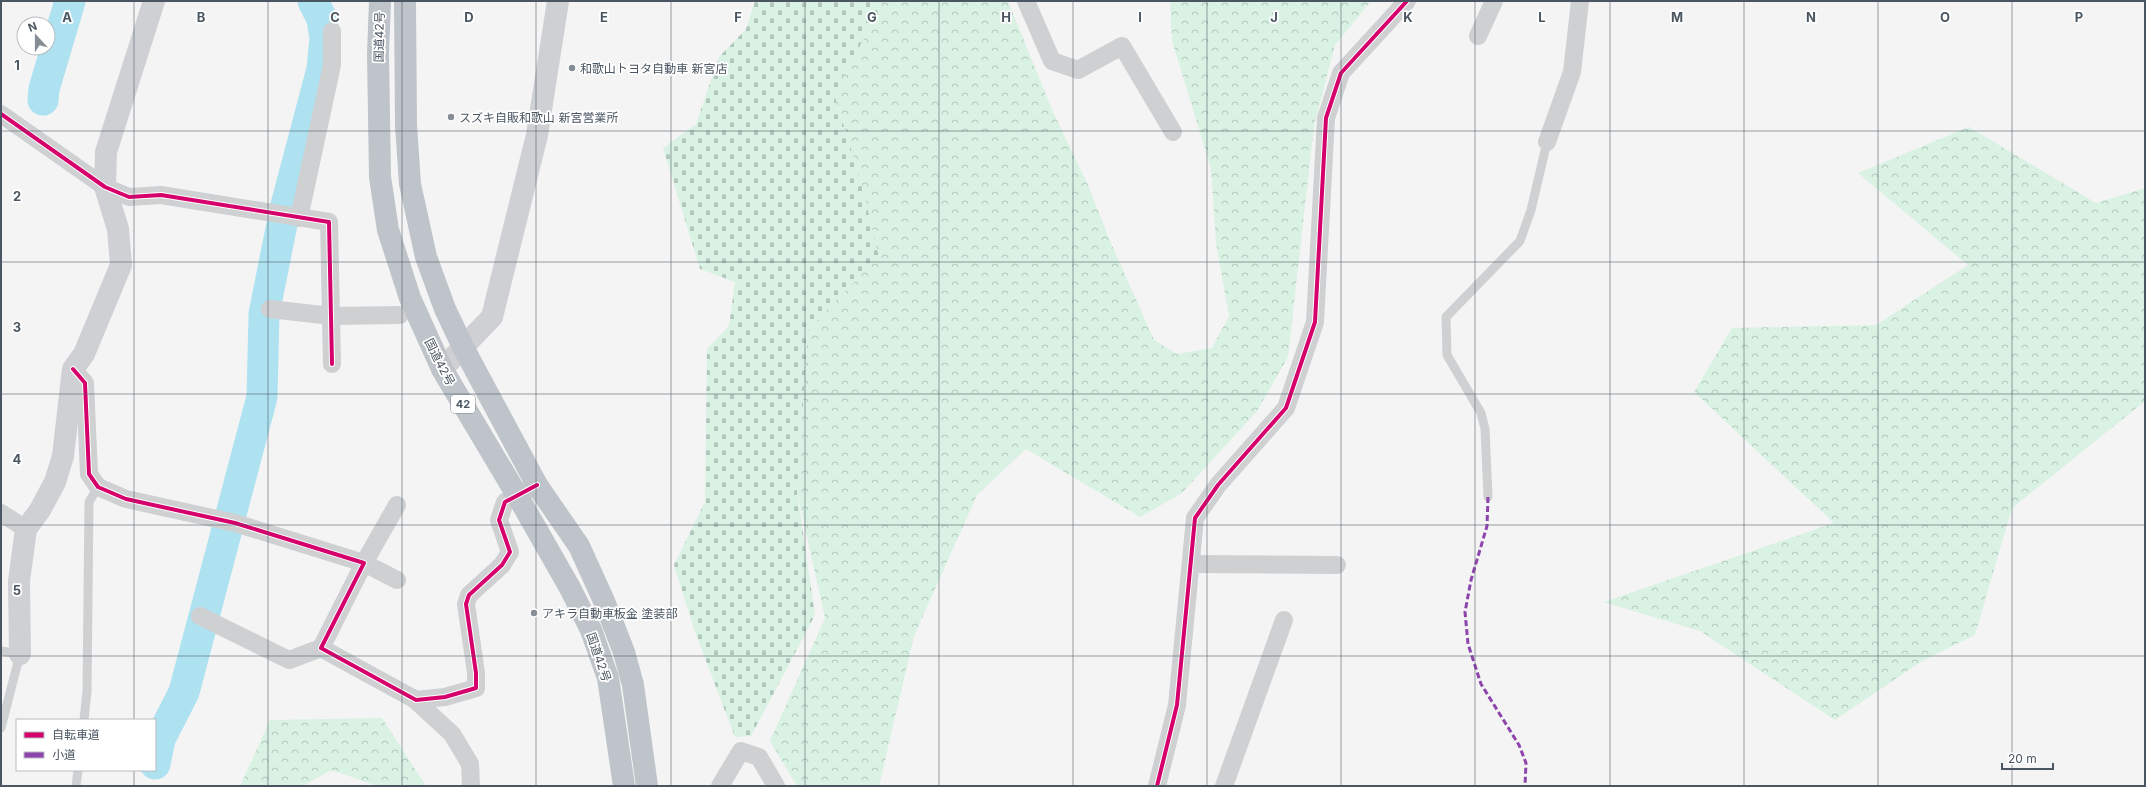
<svg xmlns="http://www.w3.org/2000/svg" width="2146" height="787" viewBox="0 0 2146 787" font-family="Inter,'Noto Sans JP',sans-serif">
  <defs>
    <pattern id="forest-crowns" width="20" height="18" patternUnits="userSpaceOnUse"><rect width="20" height="18" fill="#d9f2e3"/><path d="M2 6a3 3 0 1 1 6 0M12 15a3 3 0 1 1 6 0" fill="none" stroke="#b2c7bb"/></pattern>
    <pattern id="cemetery-stones" width="16" height="16" patternUnits="userSpaceOnUse"><rect width="16" height="16" fill="#d9f2e3"/><path d="M2 7V4a2 2 0 0 1 4 0v3zM10 15v-3a2 2 0 0 1 4 0v3z" fill="#b2c7bb"/></pattern>
  </defs>
  <rect width="100%" height="100%" fill="#f4f4f4"/>
  <g fill="url(#forest-crowns)">
    <path d="M884 1H1008L1053 112 1088 185 1110 241 1154 340 1177 354 1212 348 1229 316 1216 243 1211 168 1172 41 1170 1H1371L1335 45 1314 126 1288 357 1257 411 1182 493 1140 517 1026 449 977 495 914 636 879 786H797L770 741 825 618 797 492 808 329 878 257 861 182 834 94Z"/>
    <path d="M1969 127 2096 203 2145 188V401L2012 508 1975 635 1922 661 1835 720 1700 631 1604 602 1834 523 1694 392 1732 328 1876 325 1968 265 1858 173Z"/>
    <path d="M382 718 426 786H378L331 770 303 786H240L270 720Z"/>
  </g>
  <path fill="url(#cemetery-stones)" d="M755 1H884L834 94 861 182 879 257 808 329 797 492 815 615 751 736 735 737 695 632 674 565 705 502 707 349 729 326 735 282 700 269 663 148 696 124 719 57 746 29Z"/>
  <g fill="none" stroke-linecap="round" stroke-linejoin="round">
    <g stroke="#aee2f0" stroke-width="31">
      <path d="M43 100 44 89 70 1"/>
      <path d="M155 764 160 739 184 692 262 397 264 314 285 209 322 69 325 38 322 19 313 1"/>
    </g>
    <g stroke="#ced0d2" stroke-width="9">
      <path d="M1488 497 1485 429 1481 413 1447 355 1446 317 1520 241 1531 210 1547 142"/>
      <path d="M1 651 20 654 1 728"/>
      <path d="M84 720 87 691 89 502 98 487"/>
      <path d="M76 786 78 770"/>
    </g>
    <g stroke="#ced0d2" stroke-width="18">
      <path d="M1026 1 1052 61 1078 70 1122 46 1173 132"/>
      <path d="M1478 36 1494 1"/>
      <path d="M1 114 105 187 129 197 161 195 329 222 332 364"/>
      <path d="M1547 142 1572 72 1580 1"/>
      <path d="M299 218 332 65V31"/>
      <path d="M270 309 331 316 400 315"/>
      <path d="M73 369 85 383 89 474 98 487 126 499 235 523 364 563 321 648 416 700 445 697 476 688V673L466 604 469 595 502 565 510 552 499 520 505 502 529 489"/>
      <path d="M397 505 364 563 397 580"/>
      <path d="M1 513 26 529"/>
      <path d="M1191 564 1337 565"/>
      <path d="M200 616 289 660 321 648"/>
      <path d="M413 698 452 734 470 764 471 786"/>
      <path d="M720 786 741 751 759 757 776 786"/>
      <path d="M1157 786 1177 705 1195 518 1218 485 1286 408 1315 322 1326 118 1341 73 1407 1"/>
      <path d="M1224 786 1284 620"/>
    </g>
    <g stroke="#ced0d4" stroke-width="22">
      <path d="M442 369 492 317 537 135 558 1"/>
      <path d="M20 654 19 581 26 529 40 510 55 482 63 456 73 369 84 354 121 265 118 229 105 187 106 152 154 1"/>
    </g>
    <g stroke="#bec4c9" stroke-width="22">
      <path d="M380 1 378 54 380 177 388 230 410 298 442 369 517 495 570 588 591 630 608 678 624 786"/>
      <path d="M405 1 406 125 410 184 426 257 445 309 464 349 537 485 579 546 604 601 624 652 633 685 647 786"/>
    </g>
    <path stroke="#8e44ad" stroke-width="3" stroke-dasharray="6 3" stroke-linecap="butt" d="M1488 497 1487 526 1471 580 1465 612 1468 644 1481 684 1519 745 1526 763 1525 786"/>
    <defs>
      <g id="cycleway">
        <path d="M1 114 105 187 129 197 161 195 329 222 332 364"/>
        <path d="M73 369 85 383 89 474 98 487 126 499 235 523 364 563 321 648 416 700 445 697 476 688V673L466 604 469 595 502 565 510 552 499 520 505 502 537 485"/>
        <path d="M1157 786 1177 705 1195 518 1218 485 1286 408 1315 322 1326 118 1341 73 1407 1"/>
      </g>
    </defs>
    <use href="#cycleway" stroke="#fff" stroke-width="6"/>
    <use href="#cycleway" stroke="#d6006c" stroke-width="4"/>
  </g>
  <path fill="none" stroke="#4a5661" stroke-width="1" stroke-opacity="0.55" d="M134 1V720M268 1V786M402 1V786M536 1V786M671 1V786M805 1V786M939 1V786M1073 1V786M1207 1V786M1341 1V786M1475 1V786M1610 1V786M1744 1V786M1878 1V786M2012 1V786M1 131H2145M1 262H2145M1 394H2145M1 525H2145M1 656H2145M134 770V786"/>
  <g fill="#868d94" stroke="#fff" stroke-width="1.5">
    <circle cx="572" cy="68" r="4"/>
    <circle cx="451" cy="117" r="4"/>
    <circle cx="534" cy="613" r="4"/>
  </g>
  <g text-anchor="middle" dominant-baseline="central" stroke-width="3.5" stroke-linejoin="round" paint-order="stroke">
    <rect fill="#fff" stroke="#808990" stroke-width="1" x="451" y="395" width="24" height="18" rx="3"/>
    <g font-size="11" font-weight="bold" fill="#4a5661">
      <text x="463" y="404">42</text>
    </g>
    <g font-size="12" fill="#4a5661" stroke="#fff">
      <text transform="translate(379 37) rotate(-89)">国道42号</text>
      <text transform="translate(440 362) rotate(63)">国道42号</text>
      <text transform="translate(599 657) rotate(71)">国道42号</text>
    </g>
    <g font-size="12" fill="#4a5661" stroke="#fff" text-anchor="start">
      <text x="580" y="68">和歌山トヨタ自動車 新宮店</text>
      <text x="459" y="117">スズキ自販和歌山 新宮営業所</text>
      <text x="542" y="613">アキラ自動車板金 塗装部</text>
    </g>
  </g>
  <g font-size="13" text-anchor="middle" font-weight="bold" fill="#4a5661" stroke="#fff" stroke-width="3.5" stroke-linejoin="round" paint-order="stroke">
    <text x="67" y="22">A</text>
    <text x="201" y="22">B</text>
    <text x="335" y="22">C</text>
    <text x="469" y="22">D</text>
    <text x="604" y="22">E</text>
    <text x="738" y="22">F</text>
    <text x="872" y="22">G</text>
    <text x="1006" y="22">H</text>
    <text x="1140" y="22">I</text>
    <text x="1274" y="22">J</text>
    <text x="1408" y="22">K</text>
    <text x="1542" y="22">L</text>
    <text x="1677" y="22">M</text>
    <text x="1811" y="22">N</text>
    <text x="1945" y="22">O</text>
    <text x="2079" y="22">P</text>
    <text x="17" y="70">1</text>
    <text x="17" y="201">2</text>
    <text x="17" y="332">3</text>
    <text x="17" y="464">4</text>
    <text x="17" y="595">5</text>
  </g>
  <rect width="2146" height="787" fill="none" stroke="#4a5661" stroke-width="4"/>
  <rect x="16" y="719" width="140" height="52" fill="#ffffff" stroke="#b7bbc0"/>
  <rect x="24" y="732" width="20" height="6" fill="#d6006c" stroke="#b7bbc0"/>
  <text x="52" y="739" font-size="12" fill="#4a5661">自転車道</text>
  <rect x="24" y="752" width="20" height="6" fill="#8e44ad" stroke="#b7bbc0"/>
  <text x="52" y="759" font-size="12" fill="#4a5661">小道</text>
  <g transform="translate(36 36) rotate(339)"><circle r="19" fill="#ffffff" stroke="#b7bbc0"/>
  <path d="M0-3L7 15L0 10L-7 15Z" fill="#868d94"/>
  <text y="-6" font-size="11" font-weight="bold" text-anchor="middle" fill="#4a5661">N</text>
  </g>
  <path d="M2002 763v6h51v-6" fill="none" stroke="#4a5661" stroke-width="2"/>
  <text x="2008" y="763" font-size="12" fill="#4a5661" stroke="#ffffff" stroke-width="3" paint-order="stroke">20 m</text>
</svg>
